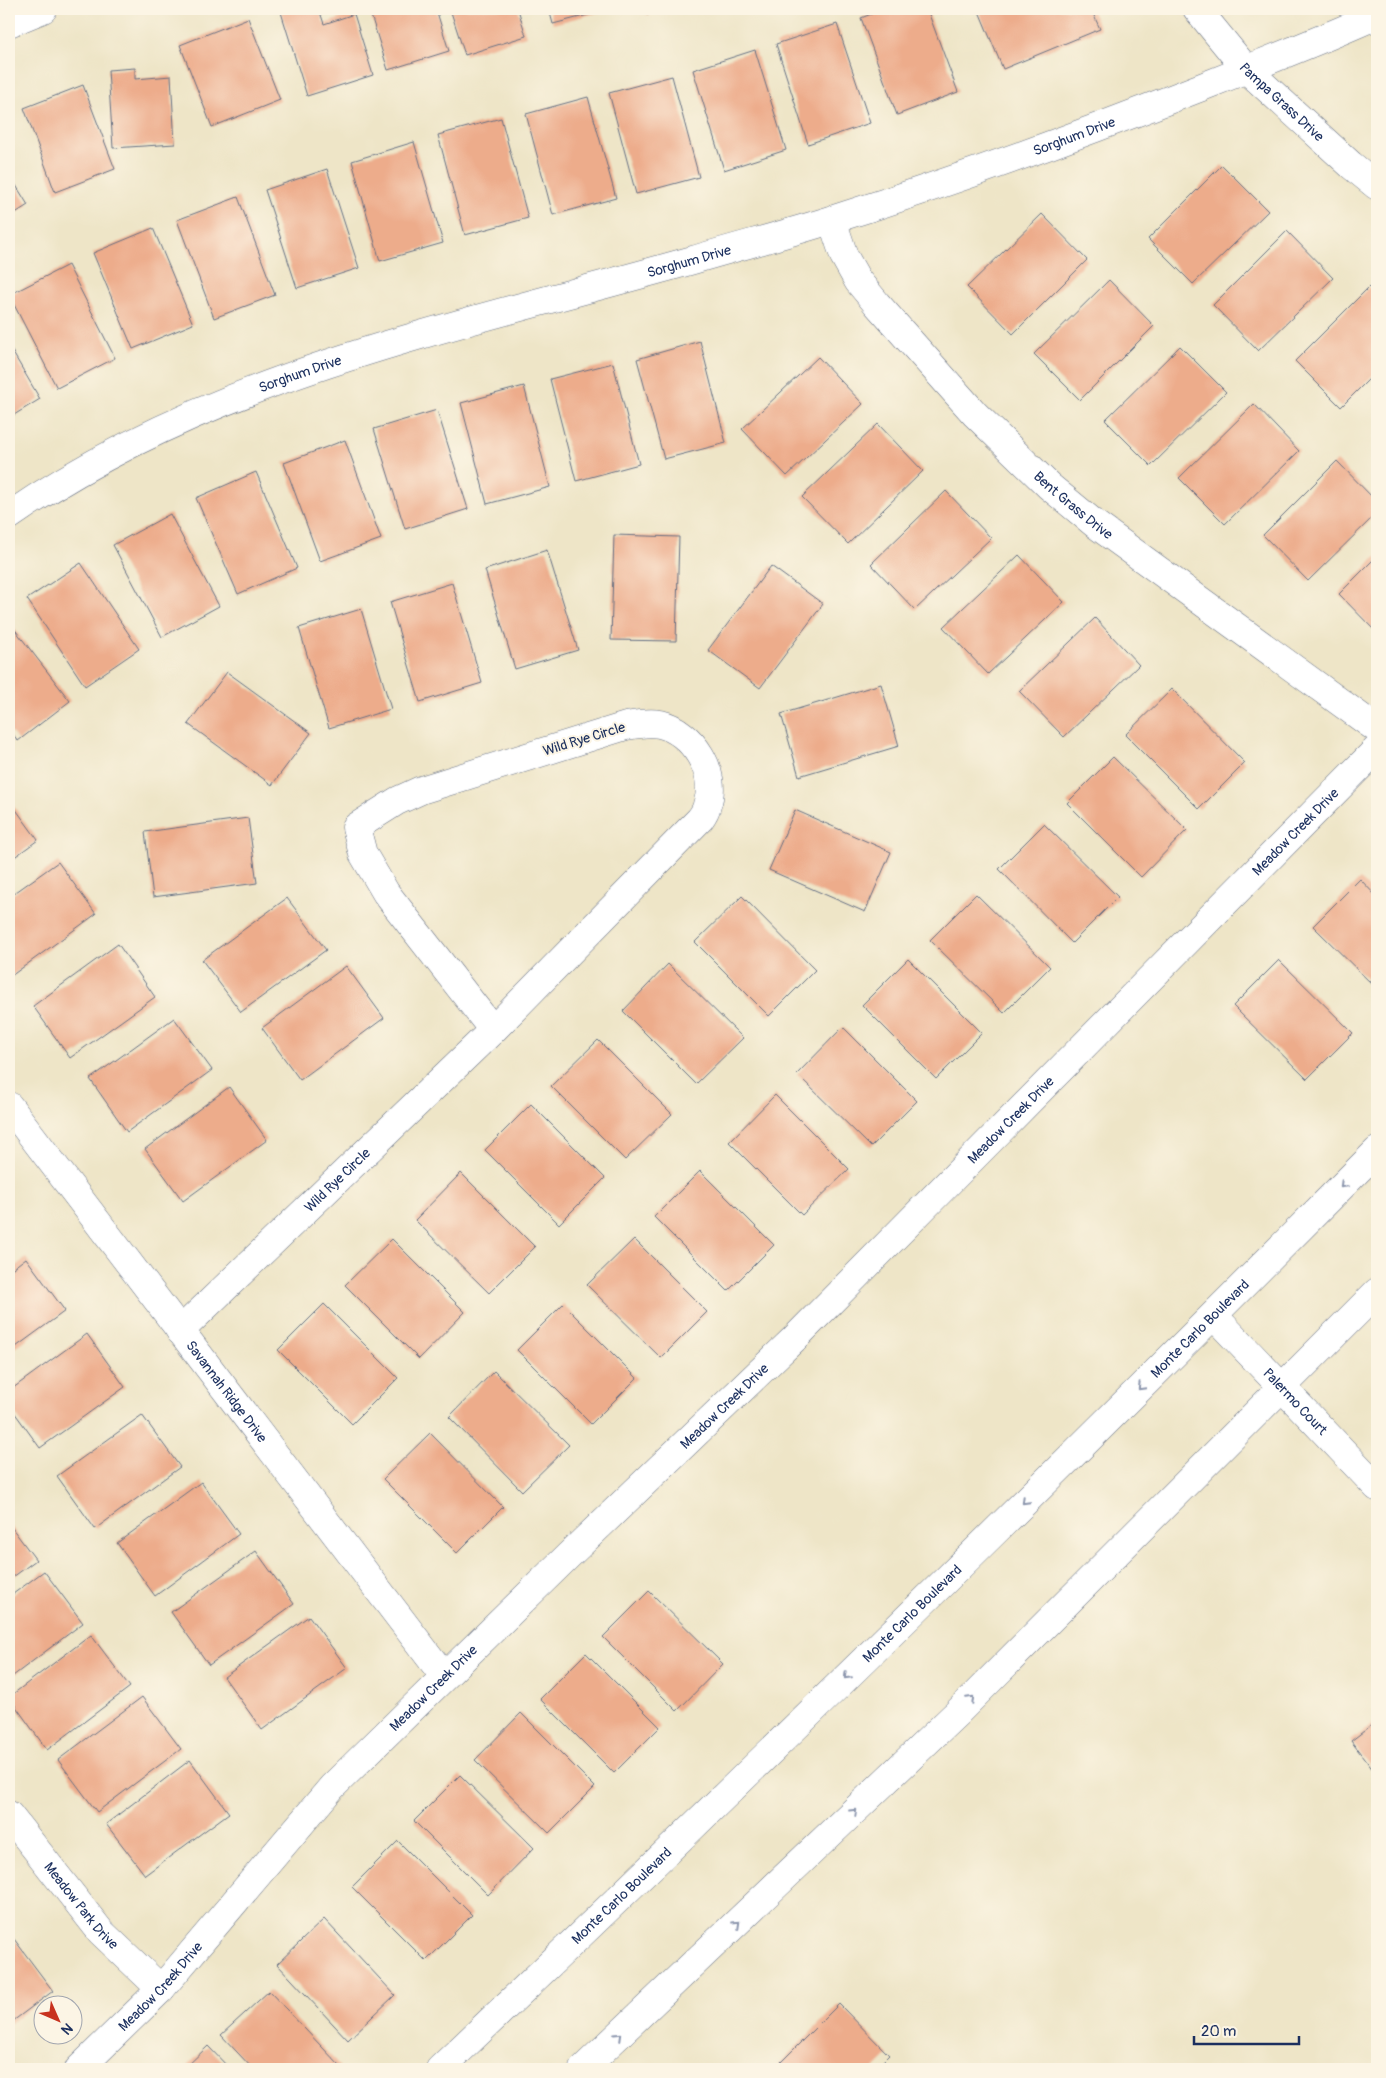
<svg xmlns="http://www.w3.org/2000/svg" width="1386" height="2078" viewBox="0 0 1386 2078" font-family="Pangolin,sans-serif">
  <rect width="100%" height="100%" fill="#fcf5e5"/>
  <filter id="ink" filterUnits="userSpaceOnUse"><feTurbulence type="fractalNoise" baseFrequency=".02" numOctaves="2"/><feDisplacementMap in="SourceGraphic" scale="10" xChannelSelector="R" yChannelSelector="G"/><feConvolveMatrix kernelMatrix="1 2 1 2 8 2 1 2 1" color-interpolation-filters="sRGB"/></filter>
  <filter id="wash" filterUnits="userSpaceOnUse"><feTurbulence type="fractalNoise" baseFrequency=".0096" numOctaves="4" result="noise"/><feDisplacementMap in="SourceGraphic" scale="20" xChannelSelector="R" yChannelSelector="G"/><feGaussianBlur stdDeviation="1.12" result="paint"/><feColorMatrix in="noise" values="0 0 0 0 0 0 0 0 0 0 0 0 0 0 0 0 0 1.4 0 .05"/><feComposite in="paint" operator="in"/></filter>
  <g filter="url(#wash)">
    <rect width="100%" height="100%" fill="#eee5c7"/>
    <g id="blocks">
      <g fill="#edac8b">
        <path d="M280 9H319L324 24 354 14 373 75 307 96Z"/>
        <path d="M369 9H436L449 51 388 70Z"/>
        <path d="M450 9H518L526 36 465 55Z"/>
        <path d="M549 9H611L553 24Z"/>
        <path d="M645 9H666L647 15Z"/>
        <path d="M884 9H927L958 92 897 115 861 18Z"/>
        <path d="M978 9H1091L1100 29 1003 69Z"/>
        <path d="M248 18 280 100 212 127 180 45Z"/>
        <path d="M837 24 870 123 808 144 776 44Z"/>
        <path d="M755 50 786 150 724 170 693 70Z"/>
        <path d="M135 68V79L171 76 175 144 113 148 108 70Z"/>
        <path d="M672 76 699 177 636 194 609 93Z"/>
        <path d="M83 85 115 169 55 192 24 108Z"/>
        <path d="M588 97 616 198 553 215 526 114Z"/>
        <path d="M501 118 528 218 465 235 438 135Z"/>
        <path d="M414 142 443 243 380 261 352 161Z"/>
        <path d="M1222 165 1268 211 1193 284 1148 239Z"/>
        <path d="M327 169 359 268 297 288 265 190Z"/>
        <path d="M9 174 28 205 9 217Z"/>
        <path d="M238 197 275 295 214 318 177 220Z"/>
        <path d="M1042 214 1087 260 1013 334 967 287Z"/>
        <path d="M153 228 193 324 133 349 93 253Z"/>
        <path d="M1287 231 1333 278 1258 351 1213 305Z"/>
        <path d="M68 265 115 358 57 388 9 295Z"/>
        <path d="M1109 280 1154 326 1080 400 1034 354Z"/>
        <path d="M1369 287 1377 295V371L1341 407 1295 361Z"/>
        <path d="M700 341 726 443 664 459 637 359Z"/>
        <path d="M9 346 40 399 9 418Z"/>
        <path d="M1180 346 1226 392 1151 466 1105 420Z"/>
        <path d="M818 357 863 404 787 476 742 429Z"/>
        <path d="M613 363 639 464 576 481 550 379Z"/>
        <path d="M524 386 550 487 487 504 461 403Z"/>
        <path d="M1254 404 1299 451 1225 524 1179 478Z"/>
        <path d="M437 410 468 509 405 529 374 429Z"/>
        <path d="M878 424 923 471 848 544 802 497Z"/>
        <path d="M345 440 381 539 320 561 284 463Z"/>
        <path d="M1337 461 1377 502V513L1308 581 1263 535Z"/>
        <path d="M256 472 297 568 238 594 196 498Z"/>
        <path d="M946 491 991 538 915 610 871 564Z"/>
        <path d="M170 514 219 606 162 637 113 545Z"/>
        <path d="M614 535 679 537 676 641 611 640Z"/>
        <path d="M547 550 578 650 515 669 485 570Z"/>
        <path d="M1019 555 1064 602 988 674 943 627Z"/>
        <path d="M1377 556V633L1339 594Z"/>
        <path d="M81 563 139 649 85 686 27 599Z"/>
        <path d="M771 566 823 604 760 688 708 650Z"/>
        <path d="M452 583 482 683 420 702 390 602Z"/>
        <path d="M361 609 391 709 329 728 299 628Z"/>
        <path d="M1095 618 1139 665 1064 737 1019 691Z"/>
        <path d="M9 622 70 701 18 741 9 729Z"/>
        <path d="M227 672 311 733 272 785 188 724Z"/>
        <path d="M881 684 899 746 799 776 781 714Z"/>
        <path d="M1172 689 1245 763 1199 809 1125 735Z"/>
        <path d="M1113 757 1187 830 1141 877 1067 803Z"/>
        <path d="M9 800 38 840 9 861Z"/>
        <path d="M795 810 891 852 865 912 769 870Z"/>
        <path d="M248 818 257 883 153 897 145 832Z"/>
        <path d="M1044 824 1118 897 1072 943 999 869Z"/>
        <path d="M58 862 96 914 11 976 9 972V897Z"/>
        <path d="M1360 879 1377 897V989L1313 926Z"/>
        <path d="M976 894 1050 967 1004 1013 930 940Z"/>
        <path d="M742 896 815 970 769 1016 695 942Z"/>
        <path d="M287 898 326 950 241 1012 202 960Z"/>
        <path d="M118 944 155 997 70 1058 33 1006Z"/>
        <path d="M908 959 982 1033 936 1079 862 1005Z"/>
        <path d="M1279 960 1353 1033 1307 1079 1233 1006Z"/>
        <path d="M668 964 743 1038 696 1084 623 1011Z"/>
        <path d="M346 966 384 1018 300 1080 262 1028Z"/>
        <path d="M174 1018 212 1070 127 1132 90 1079Z"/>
        <path d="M843 1027 917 1101 871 1147 797 1074Z"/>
        <path d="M598 1040 672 1114 625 1160 551 1086Z"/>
        <path d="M229 1087 267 1140 183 1201 145 1149Z"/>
        <path d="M775 1095 849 1169 802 1215 729 1142Z"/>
        <path d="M531 1104 605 1178 559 1224 485 1150Z"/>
        <path d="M700 1171 774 1245 728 1291 654 1217Z"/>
        <path d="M461 1173 535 1247 489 1293 415 1220Z"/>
        <path d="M392 1239 465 1312 419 1359 345 1285Z"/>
        <path d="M634 1239 707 1312 661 1358 587 1285Z"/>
        <path d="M26 1258 65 1311 9 1352V1271Z"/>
        <path d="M324 1304 398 1378 352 1424 278 1350Z"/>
        <path d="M563 1304 637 1378 591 1424 517 1350Z"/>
        <path d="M87 1334 125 1387 40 1448 9 1405V1391Z"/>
        <path d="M494 1371 569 1445 522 1491 449 1417Z"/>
        <path d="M142 1415 180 1467 95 1529 57 1476Z"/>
        <path d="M430 1433 503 1507 457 1553 383 1479Z"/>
        <path d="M201 1482 239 1534 155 1596 117 1543Z"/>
        <path d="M9 1524 36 1560 9 1580Z"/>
        <path d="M256 1551 294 1604 209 1665 171 1612Z"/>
        <path d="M44 1571 83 1623 9 1679V1597Z"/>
        <path d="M649 1591 723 1664 677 1711 603 1637Z"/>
        <path d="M309 1616 347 1668 262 1730 224 1677Z"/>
        <path d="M91 1635 130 1687 47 1750 9 1697Z"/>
        <path d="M586 1653 660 1727 614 1773 540 1699Z"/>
        <path d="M142 1697 181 1749 97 1812 58 1760Z"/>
        <path d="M521 1713 595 1787 549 1833 475 1760Z"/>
        <path d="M1377 1721V1775L1351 1741Z"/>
        <path d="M190 1760 229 1813 145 1875 106 1824Z"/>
        <path d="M460 1775 534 1848 488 1895 414 1821Z"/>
        <path d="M398 1841 472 1915 426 1961 352 1887Z"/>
        <path d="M324 1919 395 1995 348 2040 277 1964Z"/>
        <path d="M14 1939 53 1991 9 2024V1943Z"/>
        <path d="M269 1991 340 2066 337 2069H253L221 2035Z"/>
        <path d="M839 2004 889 2055 875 2069H774Z"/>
        <path d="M208 2046 230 2069H184Z"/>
      </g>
    </g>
  </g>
  <g filter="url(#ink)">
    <use href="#blocks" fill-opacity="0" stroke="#656f83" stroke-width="1"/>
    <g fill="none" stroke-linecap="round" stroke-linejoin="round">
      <defs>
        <g id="street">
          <path id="s1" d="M1197 9 1246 69 1351 165 1377 186"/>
          <path d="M9 23 43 9"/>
          <path id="s2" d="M832 220 844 256 858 281 877 304 975 414 1049 486 1095 524 1377 729"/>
          <path id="s3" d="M9 516C213 374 458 327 693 260 740 246 787 234 834 219 955 181 1075 137 1194 90 1255 66 1317 42 1377 15"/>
          <path id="s4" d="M9 1106 444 1676"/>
          <path id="s5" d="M1214 1316 1377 1487"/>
          <path id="s6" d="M180 1331 493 1030 700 819C703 815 706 810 707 805 719 773 692 731 660 724 649 722 637 724 626 726L421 790 397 801 356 827 363 854 386 893 493 1030"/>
          <path id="s7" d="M9 1815 101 1932 161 1989"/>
          <path id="s8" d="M79 2069 161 1989 332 1787 568 1556 794 1339 1377 749"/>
        </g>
        <g id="secondary">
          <path id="s9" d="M440 2069C757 1768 1069 1461 1377 1151"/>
          <path d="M583 2069 956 1714 1377 1292"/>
        </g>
      </defs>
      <use href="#street" stroke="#656f83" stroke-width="29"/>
      <use href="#secondary" stroke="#656f83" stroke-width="29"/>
      <use href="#street" stroke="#fff" stroke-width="28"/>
      <use href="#secondary" stroke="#fff" stroke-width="28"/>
    </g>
    <defs><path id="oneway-chevron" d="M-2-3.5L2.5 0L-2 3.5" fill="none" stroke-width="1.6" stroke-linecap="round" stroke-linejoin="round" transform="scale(1.25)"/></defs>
    <g stroke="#8d97ae">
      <use href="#oneway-chevron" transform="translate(1343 1185) rotate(135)"/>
      <use href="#oneway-chevron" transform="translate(1141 1387) rotate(135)"/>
      <use href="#oneway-chevron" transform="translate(1025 1501) rotate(135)"/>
      <use href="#oneway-chevron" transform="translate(847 1676) rotate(135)"/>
      <use href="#oneway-chevron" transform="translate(971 1699) rotate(-45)"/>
      <use href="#oneway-chevron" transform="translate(854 1812) rotate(-44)"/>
      <use href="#oneway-chevron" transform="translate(737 1924) rotate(-44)"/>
      <use href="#oneway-chevron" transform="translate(619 2036) rotate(-44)"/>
    </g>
  </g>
  <g text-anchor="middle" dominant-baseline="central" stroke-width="4" stroke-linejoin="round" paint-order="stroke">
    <g font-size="14" fill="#1b2f5e" stroke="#fcf5e5">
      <text stroke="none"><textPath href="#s1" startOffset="126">Pampa Grass Drive</textPath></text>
      <text stroke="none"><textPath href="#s3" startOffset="1135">Sorghum Drive</textPath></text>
      <text stroke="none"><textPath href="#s3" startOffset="730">Sorghum Drive</textPath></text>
      <text stroke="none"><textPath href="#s3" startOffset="325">Sorghum Drive</textPath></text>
      <text stroke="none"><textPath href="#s2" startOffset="378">Bent Grass Drive</textPath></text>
      <text transform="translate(584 739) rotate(-17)">Wild Rye Circle</text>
      <text stroke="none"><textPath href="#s8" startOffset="1736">Meadow Creek Drive</textPath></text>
      <text stroke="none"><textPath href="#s8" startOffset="1331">Meadow Creek Drive</textPath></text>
      <text stroke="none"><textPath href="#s6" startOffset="218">Wild Rye Circle</textPath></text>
      <text stroke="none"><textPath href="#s9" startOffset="1061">Monte Carlo Boulevard</textPath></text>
      <text stroke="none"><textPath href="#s4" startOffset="359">Savannah Ridge Drive</textPath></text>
      <text stroke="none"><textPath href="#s5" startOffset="118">Palermo Court</textPath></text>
      <text stroke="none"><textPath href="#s8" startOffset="926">Meadow Creek Drive</textPath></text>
      <text stroke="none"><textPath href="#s9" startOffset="656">Monte Carlo Boulevard</textPath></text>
      <text stroke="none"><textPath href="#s8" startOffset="521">Meadow Creek Drive</textPath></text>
      <text stroke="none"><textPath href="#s9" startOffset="251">Monte Carlo Boulevard</textPath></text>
      <text stroke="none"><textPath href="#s7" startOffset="116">Meadow Park Drive</textPath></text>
      <text stroke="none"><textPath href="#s8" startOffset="116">Meadow Creek Drive</textPath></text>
    </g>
  </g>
  <rect width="1386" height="2078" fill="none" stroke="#fcf5e5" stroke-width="30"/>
  <g transform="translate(58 2020) rotate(135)"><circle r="24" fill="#fcf5e5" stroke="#a2a6af"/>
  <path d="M0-4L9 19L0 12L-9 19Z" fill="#c8321e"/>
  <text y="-8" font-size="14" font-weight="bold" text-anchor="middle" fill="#1b2f5e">N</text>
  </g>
  <path d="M1194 2036v8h105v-8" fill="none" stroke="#1b2f5e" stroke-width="2.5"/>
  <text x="1201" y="2036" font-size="15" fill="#1b2f5e" stroke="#fcf5e5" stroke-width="4" paint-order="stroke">20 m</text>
</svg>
